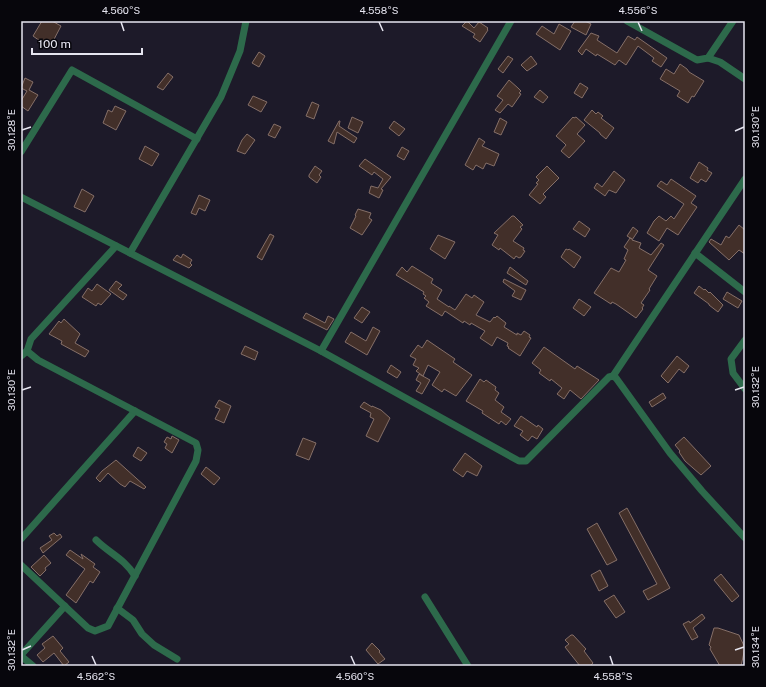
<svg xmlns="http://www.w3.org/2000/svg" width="766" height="687" viewBox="0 0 766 687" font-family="'Public Sans',sans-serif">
  <rect width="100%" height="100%" fill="#1d1a29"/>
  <g fill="#422f29" stroke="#856f68">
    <path d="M42 21H52L61 26 50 47 39 43 40 41 33 36Z"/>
    <path d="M467 21 474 28 479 22 488 28 487 29 488 30 480 42 473 37 475 34 462 26Z"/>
    <path d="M575 21H585L591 24 586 35 571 27Z"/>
    <path d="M559 24 571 31 560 50 536 34 542 26 554 34Z"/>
    <path d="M591 33 599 36 597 40 617 53 628 36 635 40 637 37 667 58 661 67 652 61 654 58 638 46 626 65 619 60 615 65 597 54 596 56 586 49 582 55 578 51Z"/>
    <path d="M259 52 265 56 259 67 252 63Z"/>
    <path d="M508 56 513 59 503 73 498 69Z"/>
    <path d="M531 56 537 64 527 71 521 65Z"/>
    <path d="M680 64 687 69 689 72 704 81 694 97 692 96 688 103 677 96 680 91 660 79 666 69 674 74Z"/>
    <path d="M168 73 173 77 163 90 157 87Z"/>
    <path d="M25 78 33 82 29 90 38 95 28 111 21 106V101L27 91 21 88Z"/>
    <path d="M509 80 518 88 521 91 519 93 521 94 512 107 508 104 500 113 495 110 503 100 497 96Z"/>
    <path d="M580 83 588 88 582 98 574 93Z"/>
    <path d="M540 90 548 97 543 103 534 97Z"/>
    <path d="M253 96 267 102 261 112 248 105Z"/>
    <path d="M312 102 319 105 314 119 306 116Z"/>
    <path d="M115 106 126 111 116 130 103 123 108 110 112 112Z"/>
    <path d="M592 110 596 114 598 112 603 116 601 118 614 128 606 139 600 134V133L584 120Z"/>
    <path d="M352 117 363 122 358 133 348 128Z"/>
    <path d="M573 117 574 118 576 117 585 125 577 134 585 141 569 158 561 151 566 145 564 143 556 136Z"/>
    <path d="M500 118 507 122 501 135 494 132Z"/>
    <path d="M339 121H340L339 126 357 138 354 143 337 132 334 144 328 141Z"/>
    <path d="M394 121 405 129 399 136 389 128Z"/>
    <path d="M274 124 281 127 275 138 268 135Z"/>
    <path d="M247 134 255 140 245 154 237 151 242 140Z"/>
    <path d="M479 138 485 142 482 146 499 154 494 166 486 163 483 169 476 165 473 170 465 165Z"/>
    <path d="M145 146 159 154 152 166 139 159Z"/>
    <path d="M402 147 409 151 404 160 397 156Z"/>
    <path d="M365 159 391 177 381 189 383 190 379 198 369 193 371 186 378 188 383 179 374 172 372 175 359 166Z"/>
    <path d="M699 162 708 168 707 170 712 173 706 182 701 179 698 183 690 178Z"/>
    <path d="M315 166 322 171 319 175 321 177 317 183 309 177V175Z"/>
    <path d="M547 166 559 178 543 194 546 197 540 204 529 195 538 184 536 183 539 180 536 177Z"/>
    <path d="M614 171 625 180 616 193 609 190 605 196 594 188 597 183 602 187Z"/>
    <path d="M671 179 696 196 691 203 697 207 678 235 667 228 659 241 647 233 654 221 659 216 666 221 671 216 674 219 684 204 657 186 661 181 667 185Z"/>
    <path d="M82 189 94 196 85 212 74 207Z"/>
    <path d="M199 195 210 200 205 211 199 208 196 215 191 213Z"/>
    <path d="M358 209 371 213 369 218 372 220 362 235 350 228 356 216 355 215Z"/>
    <path d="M512 216H514L523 225 520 227 522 229 513 241 524 248 523 250 525 251 521 257 519 258 516 256 514 259 500 248 499 250 492 245 498 235 494 233Z"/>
    <path d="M579 221 590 229 585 237 573 229Z"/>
    <path d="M739 225 745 230V254L739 250 729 260 709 242 711 239 721 245 726 236 729 238Z"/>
    <path d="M633 227 638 231 632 240 641 243 639 248 651 255 661 243 664 245 648 270 657 276 649 289 650 290 641 303 644 305 642 308 643 309 636 318 616 304 612 302 611 304 594 293 611 268 619 272 626 260 624 259 628 250 624 247 630 238 632 239 627 236Z"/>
    <path d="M270 234 274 236 262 260 257 257Z"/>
    <path d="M438 235 455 242 445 259 430 249Z"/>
    <path d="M566 249 568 250 569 249 581 257 574 268 561 257Z"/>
    <path d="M183 254 192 260 190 263 192 265 189 268 173 260 177 255 181 258Z"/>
    <path d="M412 266 433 279 431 283 442 290 437 299 449 307V306L455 310 466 294 472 298 474 295 484 302 476 315 490 322 494 317 495 318 497 316 506 323 504 327 517 335V333L521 335 524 331 530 335 529 337 531 338 520 356 508 348 509 347 507 346 508 343 497 337 492 346 480 338 485 331 471 323 470 325 464 321 463 323 445 311 442 316 426 306 429 302 424 298 426 296 423 294 424 292 396 275 402 267 407 272Z"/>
    <path d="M510 267 528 281 526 285 507 273Z"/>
    <path d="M504 279 526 290 521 300 512 296 515 291 503 282Z"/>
    <path d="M116 281 122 285 118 289 127 295 123 300 109 290Z"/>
    <path d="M97 284 111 294 101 305 98 303 96 306 82 297 88 288 92 291Z"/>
    <path d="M699 286 704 290 705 289 709 293 710 292 723 305 718 312 709 305V304L694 293Z"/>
    <path d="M727 292 742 301 738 308 723 299Z"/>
    <path d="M579 299 591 307 584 316 573 308Z"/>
    <path d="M362 307 370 312 362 323 354 318Z"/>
    <path d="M306 313 325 323 328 316 334 319 327 330 303 318Z"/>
    <path d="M64 319 80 334 75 343 89 351 85 357 61 344 62 341 49 334 59 321 61 323Z"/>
    <path d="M373 327 380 331 367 355 345 342 351 332 366 341Z"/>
    <path d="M427 340 455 359 453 362 472 375 456 396 444 389 442 392 432 385 440 372 428 365 423 376 416 371 419 368 413 365 416 359 410 356 418 345 422 348Z"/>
    <path d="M245 346 258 352 255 360 241 354Z"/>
    <path d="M544 347 575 369 577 366 599 380 581 399 570 390 564 399 557 394 562 388 551 379 550 381 539 373 541 370 532 363Z"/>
    <path d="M677 356 689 366 684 373 679 369 668 383 661 376Z"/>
    <path d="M391 365 401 372 397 378 387 372Z"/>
    <path d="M419 374 430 380 422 394 416 391 421 383 416 380Z"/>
    <path d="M480 379 484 382 486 380 496 387 495 390 499 393 495 400 504 407 501 412 511 419 506 425 501 421 499 424 482 413 483 411 466 401Z"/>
    <path d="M663 393 666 398 652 407 649 402Z"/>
    <path d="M219 400 231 406 224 423 215 419 220 409 215 407Z"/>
    <path d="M364 402 372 407V406L381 410 390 418 378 442 366 436 374 419 370 417 371 413 360 407Z"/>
    <path d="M521 416 537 427 538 425 543 429 537 439 532 436 528 441 520 435 523 431 514 426Z"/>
    <path d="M172 436 179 440 172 453 165 448 167 444 164 442 167 437 171 439Z"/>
    <path d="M684 437 711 466 701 475 685 461 679 452 680 451 675 445Z"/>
    <path d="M303 438 316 443 309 460 296 455Z"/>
    <path d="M138 447 147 453 141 461 133 456Z"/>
    <path d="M465 453 482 466 477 476 467 471 463 477 453 470Z"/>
    <path d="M116 460 146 487 144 489 130 481 125 487 120 484 108 473 100 482 96 478 102 471Z"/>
    <path d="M206 467 220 478 214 485 201 474Z"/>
    <path d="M627 508 670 588 648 600 643 591 657 584 619 513Z"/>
    <path d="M597 523 617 560 607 565 587 529Z"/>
    <path d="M54 533 57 536 60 534 62 537 43 553 40 548 52 540 49 536Z"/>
    <path d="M70 550 83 559 81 554 95 564 93 567 100 572 93 583 90 581 76 603 66 595 85 569 66 555Z"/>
    <path d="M44 555 51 563 45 568 46 570 40 576 31 567Z"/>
    <path d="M600 570 608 586 599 591 591 575Z"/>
    <path d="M721 574 739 596 732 602 714 580Z"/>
    <path d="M614 595 625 612 616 618 604 601Z"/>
    <path d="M702 614 705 618 693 628 698 637 692 640 683 624 689 621 690 623Z"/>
    <path d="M714 628H718L739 635 745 648 741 666H720L710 649 711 647 709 645Z"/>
    <path d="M571 635H573L586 649 584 651 593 663 590 666H580L565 647 569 644 565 640Z"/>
    <path d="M53 636 63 648 60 651 69 662 64 666 54 653 43 662 37 655 45 648 42 644Z"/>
    <path d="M372 643 380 651 379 652 385 659 378 664 366 650Z"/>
  </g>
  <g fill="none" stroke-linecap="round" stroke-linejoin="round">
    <g stroke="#2d6a4b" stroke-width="7">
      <path d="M627 21 697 60 708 58 733 21"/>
      <path d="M708 58 720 62 745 79"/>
      <path d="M21 152 72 70 197 139"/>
      <path d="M21 197 321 351 519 461H526L609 377 613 376 616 378 670 453 702 491 745 538"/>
      <path d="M130 253 221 97 240 51 246 21"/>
      <path d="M695 253 745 292"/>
      <path d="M745 340 731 359 733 373 745 389"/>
      <path d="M321 351 511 21"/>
      <path d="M21 356 27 351 31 339 116 246"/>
      <path d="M613 376 745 179"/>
      <path d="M21 539 135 411"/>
      <path d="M96 540C109 553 125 559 135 576"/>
      <path d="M21 565 88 628 95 631 108 626 196 461 198 450 196 443 38 360 27 351"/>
      <path d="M425 597 468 666"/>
      <path d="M117 608 133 620 142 634 154 645 177 659"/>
      <path d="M21 655 65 606"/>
      <path d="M21 656 33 666"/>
    </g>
  </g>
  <path fill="none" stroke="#e6e5f0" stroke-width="1.5" d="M121 22 124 31M379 22 383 31M638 22 642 31M22 130 31 127M735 131 744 127M22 390 31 387M735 390 744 387M22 650 31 646M735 650 744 647M92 656 96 665M351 656 355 665M610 656 613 665"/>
  <rect width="766" height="687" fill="none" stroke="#07060c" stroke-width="44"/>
  <path d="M32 48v6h110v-6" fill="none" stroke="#e6e5f0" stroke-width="2"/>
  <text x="38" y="48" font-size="12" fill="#e6e5f0" stroke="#07060c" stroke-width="3" paint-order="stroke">100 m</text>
  <rect x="22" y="22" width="722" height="643" fill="none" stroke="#e6e5f0" stroke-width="1.5"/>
  <g font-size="10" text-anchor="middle" fill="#e6e5f0">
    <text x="121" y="14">4.560°S</text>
    <text x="379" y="14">4.558°S</text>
    <text x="638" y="14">4.556°S</text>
    <text transform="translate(755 127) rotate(-90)" y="4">30.130°E</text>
    <text transform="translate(11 130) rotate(-90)" y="4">30.128°E</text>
    <text transform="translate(755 387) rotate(-90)" y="4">30.132°E</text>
    <text transform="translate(11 390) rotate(-90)" y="4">30.130°E</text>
    <text transform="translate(755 647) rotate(-90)" y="4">30.134°E</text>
    <text transform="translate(11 650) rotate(-90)" y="4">30.132°E</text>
    <text x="96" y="680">4.562°S</text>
    <text x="355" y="680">4.560°S</text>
    <text x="613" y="680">4.558°S</text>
  </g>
</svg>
